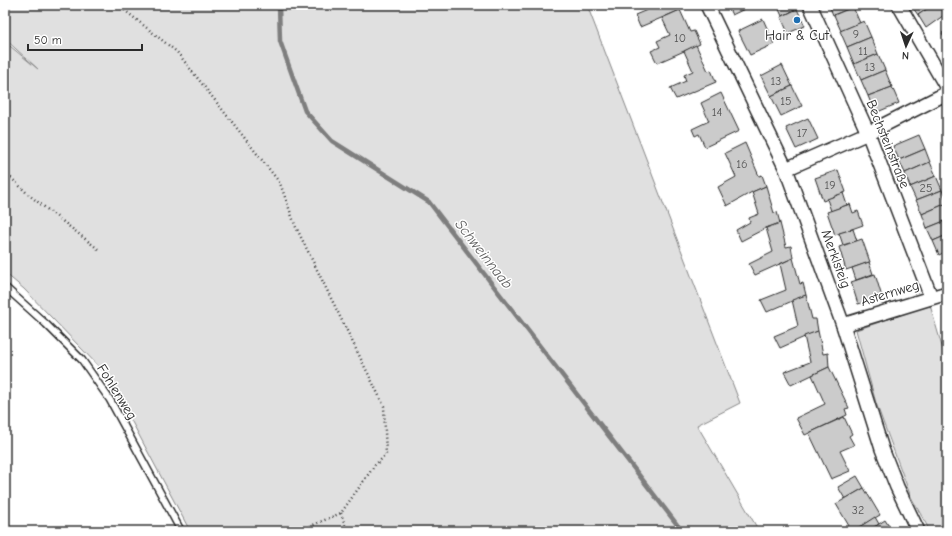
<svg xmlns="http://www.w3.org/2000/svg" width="952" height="536" viewBox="0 0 952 536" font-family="'Comic Neue',sans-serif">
  <rect width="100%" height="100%" fill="#fff"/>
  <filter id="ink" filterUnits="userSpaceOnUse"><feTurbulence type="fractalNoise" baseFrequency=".025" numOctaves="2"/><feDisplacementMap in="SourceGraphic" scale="8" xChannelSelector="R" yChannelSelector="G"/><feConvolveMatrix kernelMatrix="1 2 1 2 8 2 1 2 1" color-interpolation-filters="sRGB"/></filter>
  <g filter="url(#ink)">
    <g fill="#e0e0e0" stroke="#868686">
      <path d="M5 5H587L740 403 697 425 759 531H190L107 375 24 289 5 273V42L38 69 5 39Z"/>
      <path d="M930 305 947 364V531H930L911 497 876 403 856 330Z"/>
    </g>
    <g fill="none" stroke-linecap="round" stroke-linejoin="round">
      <path stroke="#7e7e7e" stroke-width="4.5" d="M279 5 280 41 305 111 332 141 429 202 682 531"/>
    </g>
    <g fill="#cbcbcb" stroke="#2b2b2b">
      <path d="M659 5H683L685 8 640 27 635 15Z"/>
      <path d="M727 5H753L732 15Z"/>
      <path d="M777 5H792L795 10 782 16Z"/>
      <path d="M829 5H856V6L833 15Z"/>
      <path d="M911 5H933L918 15Z"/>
      <path d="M933 5H945L947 9V13L926 28 918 15Z"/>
      <path d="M853 7 860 23 841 31 834 15Z"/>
      <path d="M797 9 805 26 788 33 781 17Z"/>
      <path d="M680 10 690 32 694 31 700 44 657 63 651 51 660 47 657 41 670 35 662 18Z"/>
      <path d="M763 19 774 44 750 55 738 31Z"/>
      <path d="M864 21 871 37 847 47 840 31Z"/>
      <path d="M947 30V41L942 33Z"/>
      <path d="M871 37 878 54 854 64 847 47Z"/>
      <path d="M696 45 708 71 711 70 716 82 676 99 670 88 686 81 684 75 693 71 684 51Z"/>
      <path d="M878 54 885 70 861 80 854 64Z"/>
      <path d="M782 65 792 86 771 96 761 76Z"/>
      <path d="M885 70 892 87 868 96 861 80Z"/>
      <path d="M792 86 802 106 781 116 771 96Z"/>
      <path d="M892 87 899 103 875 113 868 96Z"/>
      <path d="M721 93 739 131 705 147 699 134 695 136 692 129 709 121 701 103Z"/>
      <path d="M808 118 818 139 796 149 786 128Z"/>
      <path d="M919 135 925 149 899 160 893 146Z"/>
      <path d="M745 143 759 176 762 175 766 186 752 192 727 206 718 187 736 177 725 153Z"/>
      <path d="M925 149 930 162 905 173 899 160Z"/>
      <path d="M930 162 936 176 910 187 905 173Z"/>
      <path d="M838 170 846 192 823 201 815 178Z"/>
      <path d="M936 176 942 190 916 200 910 187Z"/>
      <path d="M766 186 774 213 777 212 780 223 766 228 741 241 736 230 750 222 749 218 759 214 752 192Z"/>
      <path d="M942 190 947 203 922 214 916 200Z"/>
      <path d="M843 193 847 205 831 211 827 199Z"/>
      <path d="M947 203V220L927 228 922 214Z"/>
      <path d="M850 204 853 213 858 211 863 225 835 235 827 212Z"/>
      <path d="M947 220V235L933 241 927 228Z"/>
      <path d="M780 223 786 247 791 246 793 258 755 275 749 264 773 252 766 228Z"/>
      <path d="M853 229 857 241 843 245 839 233Z"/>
      <path d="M947 235V251L939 255 933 241Z"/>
      <path d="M862 239 870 262 846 270 839 247Z"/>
      <path d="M793 258 800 284 803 283 806 295 767 312 761 300 786 290 780 264Z"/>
      <path d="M869 262 873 274 856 280 852 268Z"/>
      <path d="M875 274 882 297 858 304 851 282Z"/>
      <path d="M806 295 812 319H816L818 331 780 348 774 336 798 326 792 300Z"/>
      <path d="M818 331 823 354 828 353 829 367 791 385 784 372 810 362 804 336Z"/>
      <path d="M947 347V361L943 348Z"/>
      <path d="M829 367 849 408 845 409 847 415 805 435 796 418 825 404 812 375Z"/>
      <path d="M844 417 852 434 849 436 854 445 840 451 850 471 831 479 809 433Z"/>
      <path d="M857 476 864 488 845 499 838 487Z"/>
      <path d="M864 488 880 515 852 531 836 504Z"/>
      <path d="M875 517 879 524 868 531H853Z"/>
      <path d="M885 520 892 531H868L879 524Z"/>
    </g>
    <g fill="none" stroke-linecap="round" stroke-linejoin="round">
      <defs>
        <path id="lane" d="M5 287 46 324 82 360 110 400 181 531"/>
        <g id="street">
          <path d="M707 5 786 169 843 325 882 449 897 487 918 531"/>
          <path d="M810 5 868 133 931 297"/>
          <path d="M899 5 947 88"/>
          <path d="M786 169 868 133 947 93"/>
          <path d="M843 325 947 293"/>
        </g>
      </defs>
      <use href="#lane" stroke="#2b2b2b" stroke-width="9"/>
      <use href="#street" stroke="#2b2b2b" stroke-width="16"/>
      <g stroke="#2b2b2b" stroke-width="2.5" stroke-dasharray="1 3" stroke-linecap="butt">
        <path d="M118 5 177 52 280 183 295 225 384 406 386 455 375 465 341 513 299 531"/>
        <path d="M5 172 29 195 98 249"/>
        <path d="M341 513 347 531"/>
      </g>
      <use href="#lane" stroke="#fff" stroke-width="6"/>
      <use href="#street" stroke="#fff" stroke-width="13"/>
    </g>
  </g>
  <circle fill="#1f6fb2" stroke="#fff" stroke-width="1.5" cx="797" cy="20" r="4"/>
  <g text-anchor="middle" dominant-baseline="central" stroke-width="3" stroke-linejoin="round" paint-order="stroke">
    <g font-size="12" fill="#535353">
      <text x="856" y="34">9</text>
      <text x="680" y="38">10</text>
      <text x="863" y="51">11</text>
      <text x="870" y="67">13</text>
      <text x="776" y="81">13</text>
      <text x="786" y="101">15</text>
      <text x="717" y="112">14</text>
      <text x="802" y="133">17</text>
      <text x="742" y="164">16</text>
      <text x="830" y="185">19</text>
      <text x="926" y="188">25</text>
      <text x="858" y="510">32</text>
    </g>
    <g font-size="14" fill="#2b2b2b" stroke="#fff">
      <text x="797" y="35">Hair &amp; Cut</text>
    </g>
    <g font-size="14" fill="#2b2b2b" stroke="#fff">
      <text transform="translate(888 144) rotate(68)">Bechsteinstraße</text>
      <text transform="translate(836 259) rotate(70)">Merklsteig</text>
      <text transform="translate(890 293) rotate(-17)">Asternweg</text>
      <text transform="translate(117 392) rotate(58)">Fohlenweg</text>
    </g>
    <g font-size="15" font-style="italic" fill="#5c5c5c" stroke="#fff">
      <text transform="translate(484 254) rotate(52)">Schweinnaab</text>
    </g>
  </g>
  <rect width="952" height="536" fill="none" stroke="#fff" stroke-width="20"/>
  <rect x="10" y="10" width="932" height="516" fill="none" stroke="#2b2b2b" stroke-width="1.5" filter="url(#ink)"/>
  <g transform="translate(906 46) rotate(183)" stroke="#ffffff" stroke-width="3" paint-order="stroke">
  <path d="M0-3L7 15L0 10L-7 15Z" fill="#2b2b2b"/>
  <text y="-6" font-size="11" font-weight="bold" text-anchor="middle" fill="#2b2b2b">N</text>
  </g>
  <path d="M28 44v6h114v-6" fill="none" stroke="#2b2b2b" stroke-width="2"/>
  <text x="34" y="44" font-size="12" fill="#2b2b2b" stroke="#ffffff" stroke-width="3" paint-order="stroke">50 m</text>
</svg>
